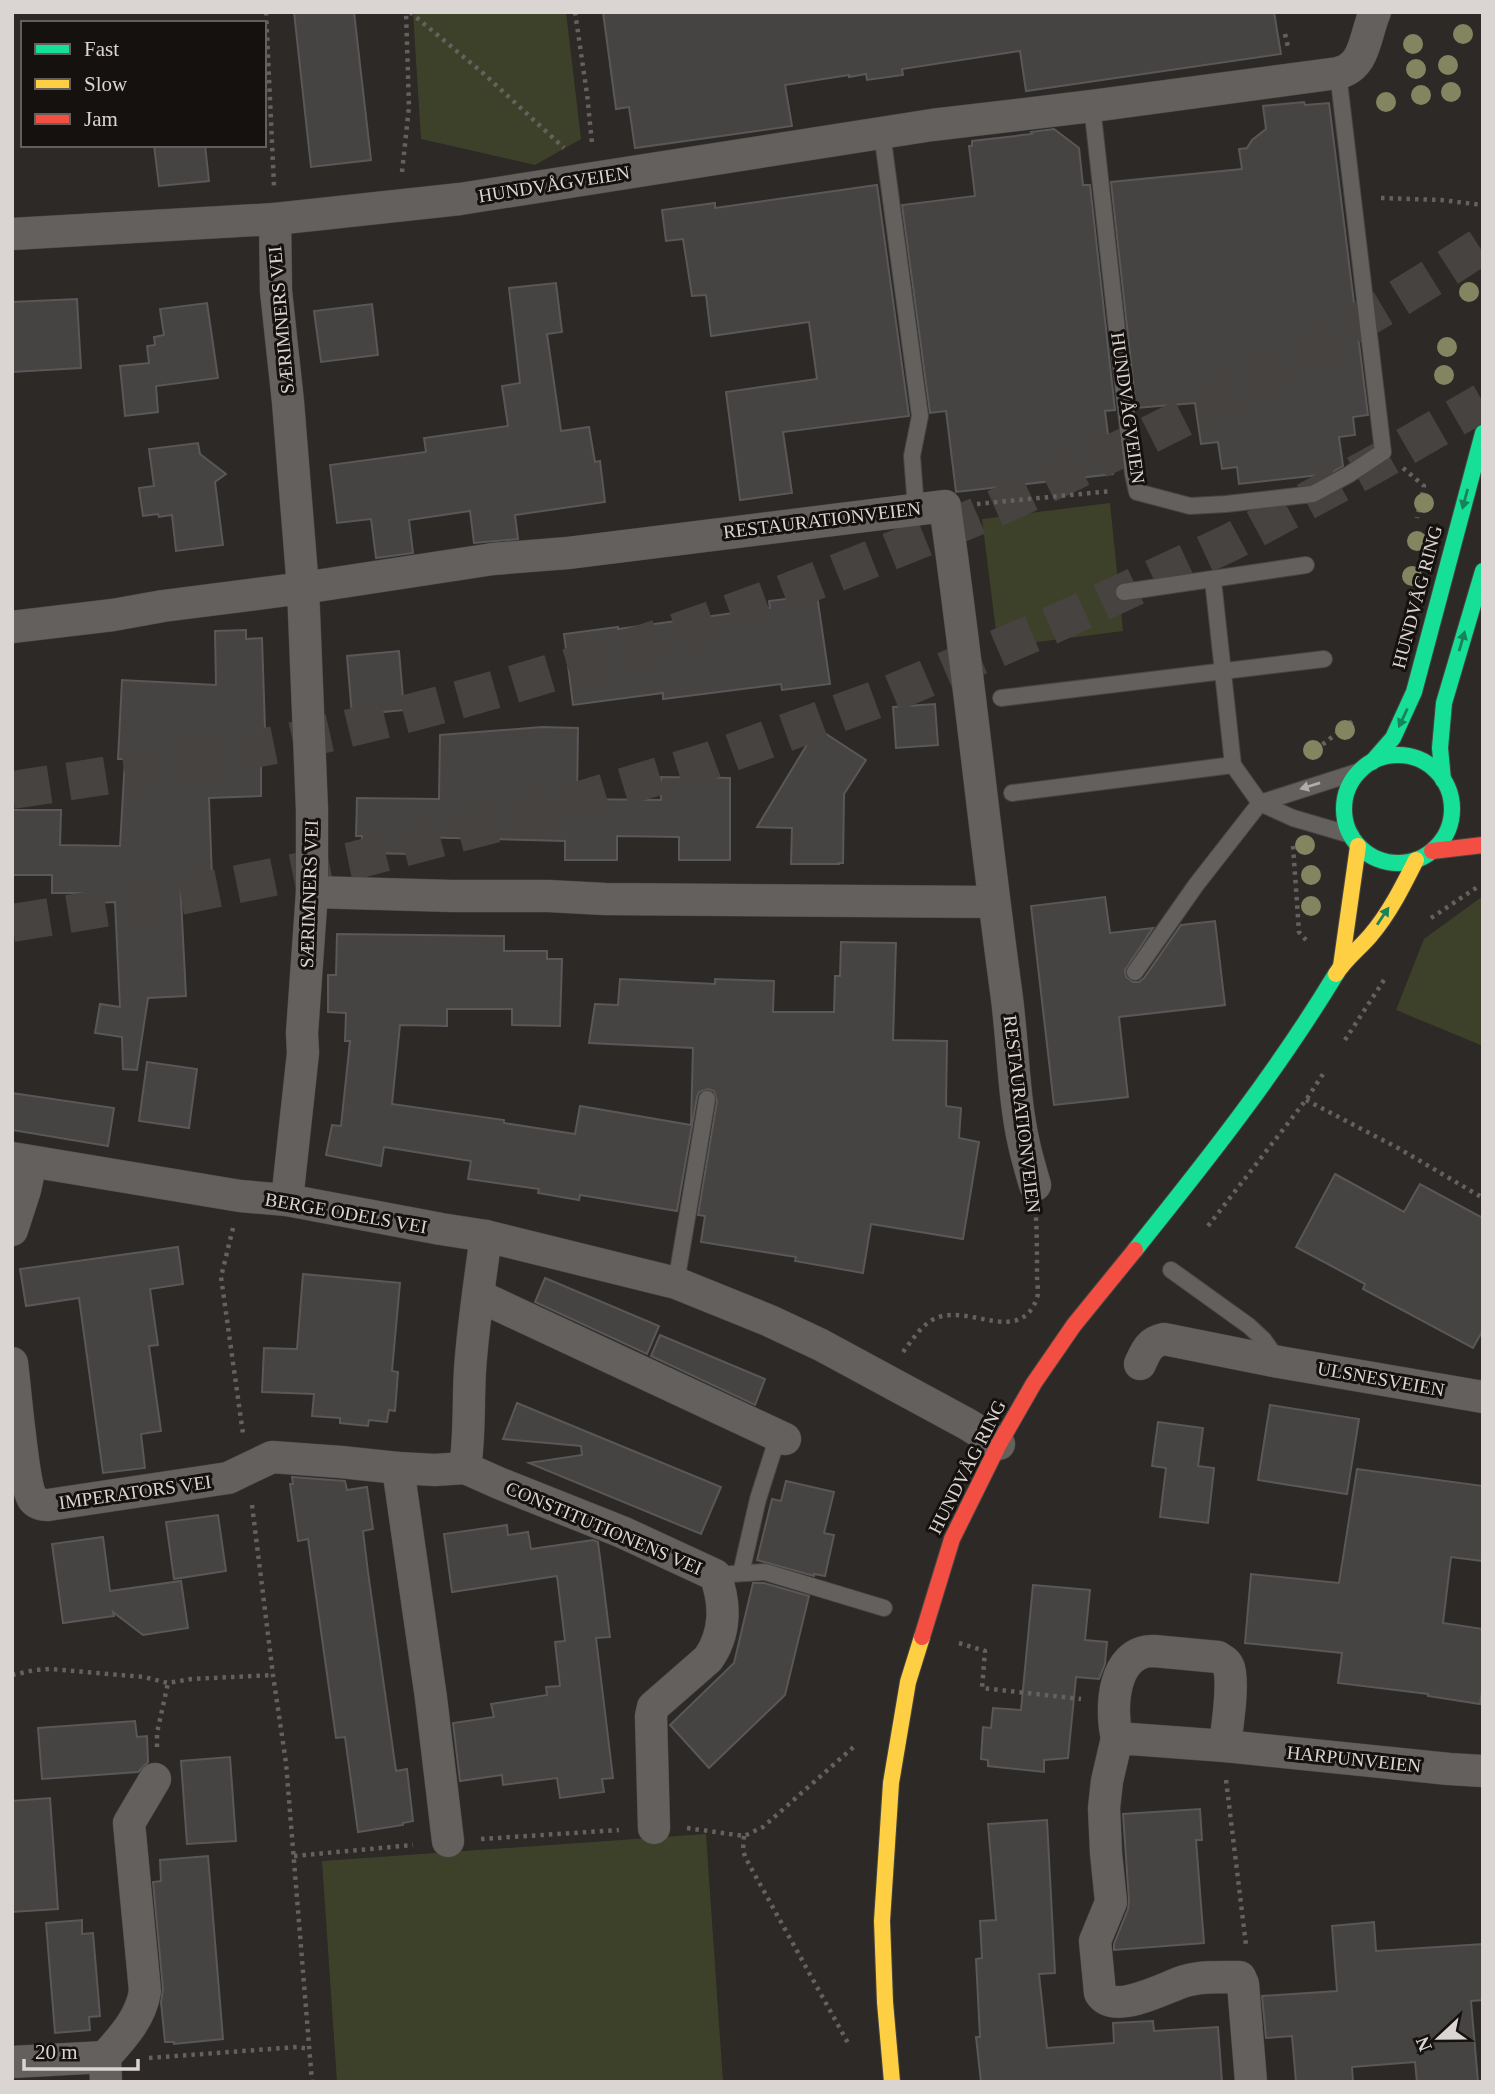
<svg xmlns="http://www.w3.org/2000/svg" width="1495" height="2094" viewBox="0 0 1495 2094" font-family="'Times New Roman',serif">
  <rect width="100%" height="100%" fill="#2c2926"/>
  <g fill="#3e412a">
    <path d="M413 12H566L581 139 535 165 421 139Z"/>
    <path d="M1110 503 1123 631 998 647 982 519Z"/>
    <path d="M1483 896V1046L1396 1010 1424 939Z"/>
    <path d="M706 1834 723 2082H337L322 1861Z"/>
  </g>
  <g fill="#454443" stroke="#595758" stroke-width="2">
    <path d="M294 12H354L371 160 311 167Z"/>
    <path d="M603 12H1274L1281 54 1026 91 1020 51 902 69 903 75 867 80 866 74 849 77V75L785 85 792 126 635 148 629 107 616 109Z"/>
    <path d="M1304 102 1305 105 1329 103 1368 415 1353 417 1355 435 1339 437 1343 466 1329 474 1239 484 1237 467 1222 469 1218 442 1201 444 1195 403 1136 408 1111 182 1242 169 1239 149 1247 148 1252 140 1266 129 1263 106Z"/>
    <path d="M1054 129 1079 148 1083 185H1090L1115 410 1105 411 1113 474 956 492 946 411 930 413 902 205 975 196 969 146H972V141L1032 134 1031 132Z"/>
    <path d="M154 145H205L209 181 159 186Z"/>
    <path d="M877 185 909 416 783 432 792 493 740 500 726 392 817 379 809 322 711 336 706 295 692 296 683 239 666 241 662 210 715 203V208Z"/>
    <path d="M556 283 562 332 547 334 561 431 589 427 595 462 600 461 605 502 515 515 518 539 474 543 470 511 409 520 413 553 376 558 371 519 337 523 330 465 426 452 424 438 508 426 502 386 520 383 509 288Z"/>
    <path d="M77 299 81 368 12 372V302Z"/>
    <path d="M207 303 218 378 156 386 158 412 125 416 120 366 149 363 147 346 155 345 154 337 164 335 160 309Z"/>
    <path d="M372 304 378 355 321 362 314 311Z"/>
    <path d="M198 443 200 454 226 474 215 482 223 545 176 551 172 515 159 517 158 514 143 516 139 488 154 486 149 449Z"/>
    <path d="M817 595 830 684 782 690 781 684 663 699V693L573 705 564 634 618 627V629L770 608 769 601Z"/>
    <path d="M246 630V639L262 638 265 729H261V796L209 798 212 878 180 880 186 996 148 998 137 1070 123 1069 122 1037 95 1033 100 1004 120 1007 115 902 96 903V893H52V875H12V810H61L60 845 120 846 125 759H118L122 680 216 685 215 631Z"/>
    <path d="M399 651 404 710 352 715 347 656Z"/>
    <path d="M935 704 938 745 896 748 893 707Z"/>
    <path d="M542 727 578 728 577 799 661 800V777L730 778V860H679V837L617 836V860H565V841L413 837V854L361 853 362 836H356L357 798 439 799 440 735Z"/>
    <path d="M817 728 866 760 844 794 843 863H839V864H791L792 828 757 827Z"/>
    <path d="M1105 897 1110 933 1153 928 1125 970 1126 977 1133 982H1139L1144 978 1181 925 1215 921 1225 1005 1119 1017 1128 1097 1054 1105 1031 906Z"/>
    <path d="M337 934 504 936V951H547V959H562L560 1026 512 1025V1009H447V1026L400 1025 392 1104 504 1120V1123L575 1134 580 1106 691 1125 693 1048 589 1043 595 1004 618 1005 620 979 715 984V979L774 981 773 1012H834L835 976H840L841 942 896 943 893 1040 947 1041 946 1106 961 1108 959 1138 979 1142 963 1239 871 1224 863 1273 795 1261 796 1257 701 1242 705 1216 698 1215 717 1101 714 1091 708 1089 699 1092 697 1097 677 1211 580 1195 579 1200 538 1193 539 1189 468 1179 471 1161 384 1147 381 1166 326 1155 332 1125 341 1126 350 1041H345L346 1013 328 1012V975H336Z"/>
    <path d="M147 1062 197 1069 189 1128 139 1121Z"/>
    <path d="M12 1093 114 1108 108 1146 12 1130Z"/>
    <path d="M1335 1174 1404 1212 1420 1184 1483 1218V1330L1473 1348 1363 1289 1365 1284 1296 1247Z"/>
    <path d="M178 1247 183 1284 150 1289 158 1345 149 1346 161 1431 141 1434 145 1468 103 1473 79 1298 26 1306 20 1269Z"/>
    <path d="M303 1274 400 1283 392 1371 398 1372 395 1411 389 1410 387 1422 369 1420 368 1426 340 1423V1418L312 1416 314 1394 262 1392 264 1348 297 1349Z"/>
    <path d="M545 1278 659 1326 647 1354 535 1302Z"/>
    <path d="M660 1335 765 1379 755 1405 651 1356Z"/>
    <path d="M517 1403 721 1487 701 1534 529 1463 582 1455 581 1446 503 1439Z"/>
    <path d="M1270 1405 1359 1419 1347 1494 1258 1480Z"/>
    <path d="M1158 1422 1203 1428 1198 1466 1214 1468 1208 1523 1160 1517 1166 1468 1152 1466Z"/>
    <path d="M1357 1469 1483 1486V1561L1451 1557 1443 1623 1483 1629V1686L1480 1704 1428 1696V1694L1338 1683 1342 1653 1245 1643 1251 1574 1339 1583Z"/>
    <path d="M292 1477 345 1481 347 1490 367 1487 373 1529 363 1531 368 1572 396 1771 407 1769 413 1821 403 1823V1825L358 1832 345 1737 336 1738 308 1539 298 1541 290 1484H293Z"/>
    <path d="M786 1481 834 1492 824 1533 834 1535 825 1576 814 1574V1576L757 1560 772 1499 781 1501Z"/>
    <path d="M218 1515 226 1571 174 1579 166 1522Z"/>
    <path d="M507 1525 508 1535 528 1532 531 1549 593 1540 598 1542 610 1637 596 1638 613 1778 602 1779 604 1792 560 1798 557 1778 503 1785 502 1775 460 1781 453 1723 494 1717 491 1704 547 1695 546 1687 560 1686 555 1642 565 1641 557 1576 452 1592 444 1534Z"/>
    <path d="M103 1537 110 1591 181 1581 188 1628 143 1635 113 1612 114 1616 63 1623 52 1544Z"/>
    <path d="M753 1583H764L809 1596 785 1695 709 1768 670 1725 734 1663Z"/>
    <path d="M1033 1585 1090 1590 1085 1640 1107 1642 1105 1664 1099 1679 1076 1677 1068 1758 1044 1760V1772L988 1766V1760L981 1759 983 1727 991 1728 993 1708 1021 1710Z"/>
    <path d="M135 1721 137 1737 147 1736 148 1762 138 1772 42 1779 38 1728Z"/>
    <path d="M230 1757 236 1841 187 1844 181 1761Z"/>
    <path d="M50 1798 58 1909 12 1912V1801Z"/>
    <path d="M1200 1809 1202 1840H1196L1204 1943 1114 1950V1944L1128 1909 1129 1901 1123 1814Z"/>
    <path d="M1047 1820 1055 1973 1039 1974 1047 2048 1114 2043 1113 2023 1153 2021 1154 2031 1218 2027 1222 2082H981L976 2037H980L976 1959 982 1958 980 1921 996 1920 988 1824Z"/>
    <path d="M208 1856 223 2039 174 2044V2042H165L161 2002 163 1989 153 1882 161 1881 160 1860Z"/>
    <path d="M82 1920V1934L93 1933 100 2016 89 2017 90 2030 55 2033 46 1923Z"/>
    <path d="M1374 1922 1376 1951 1483 1944V2000L1471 2001 1478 2082H1417L1415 2062 1352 2067 1353 2082H1296L1292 2036 1266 2038 1262 1996 1337 1991 1332 1926Z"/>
  </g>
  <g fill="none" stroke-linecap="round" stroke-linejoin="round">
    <g stroke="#464340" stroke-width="38" stroke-dasharray="38 19" stroke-linecap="butt">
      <path d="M12 790C120 774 227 757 333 732 520 688 705 627 884 554 920 539 958 525 994 509 1030 493 1066 475 1102 458 1233 395 1361 325 1483 245"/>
      <path d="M12 923 185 895 356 860 540 812 709 761 883 697 1050 626 1231 542 1370 467 1483 402"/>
    </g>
    <defs>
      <g id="lane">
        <path d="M1092 106 1133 474 1137 492 1190 506 1226 504 1313 494 1348 475 1383 452 1338 73"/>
        <path d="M882 133 920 416 912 456 916 508"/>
        <path d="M1213 580 1233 765 1260 803 1293 818 1351 835"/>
        <path d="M1124 592 1306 565"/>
        <path d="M1001 698 1324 659"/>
        <path d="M1012 793 1233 765"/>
        <path d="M1135 972 1196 885 1260 803 1360 771"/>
        <path d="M1171 1270 1249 1326 1263 1339 1278 1360"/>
        <path d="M676 1283 707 1099"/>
        <path d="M741 1573 758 1499 778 1436"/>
        <path d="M715 1575 765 1572 884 1608"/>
      </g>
      <g id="street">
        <path d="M275 219 276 291 288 402 303 588 312 810V892L302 1033 303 1053 287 1200"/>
        <path d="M12 234 275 219 460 199 932 125 1092 106 1338 73C1366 67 1365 34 1375 12"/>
        <path d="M12 627 113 615 163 606 303 588 493 559 568 553 945 506C968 667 984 829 1006 991 1013 1040 1013 1096 1024 1144 1027 1158 1031 1171 1035 1185"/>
        <path d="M312 892 452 896H548L605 899 994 902"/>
        <path d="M12 1158 240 1196 287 1200 441 1229 486 1236 676 1283 770 1321 821 1345 967 1424 999 1444"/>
        <path d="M12 1230 25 1190 31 1162"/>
        <path d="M479 1296 785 1439"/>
        <path d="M12 1363C15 1385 23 1487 33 1499 37 1504 42 1505 48 1505L228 1478 272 1457 341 1462 398 1468 435 1470 465 1468C470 1435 468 1403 470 1370 473 1325 480 1280 486 1236"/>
        <path d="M1140 1364C1146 1351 1149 1342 1164 1339L1279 1362 1483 1397"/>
        <path d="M398 1468 431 1698 448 1841"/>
        <path d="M465 1468 501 1484 622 1532 715 1575C726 1603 726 1634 708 1659L653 1707 651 1716 654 1828"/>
        <path d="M1117 1738C1110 1710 1112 1650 1154 1651L1218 1657C1223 1660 1227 1662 1229 1668 1234 1686 1227 1726 1225 1746"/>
        <path d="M12 2062 105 2057"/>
        <path d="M106 2082 105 2057C122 2038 141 2018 145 1991L129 1823 155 1779"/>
        <path d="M1251 2082 1243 1984 1240 1977C1222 1977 1203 1976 1185 1981 1165 1987 1115 2016 1100 1993L1095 1941 1111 1902 1106 1853 1104 1808 1107 1781 1117 1738 1225 1746 1449 1769 1483 1771"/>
      </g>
      <g id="fast">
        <circle cx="1398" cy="809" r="54"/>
        <path d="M1372 762 1393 738 1414 692 1483 433"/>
        <path d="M1443 780 1440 748 1444 703 1483 571"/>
        <path d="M1135 1250C1208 1159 1276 1073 1336 974"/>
      </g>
      <g id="slow">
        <path d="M1341 966 1358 846"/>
        <path d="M1336 974C1345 959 1359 949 1370 936 1389 914 1403 886 1416 860"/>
        <path d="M892 2082 885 2002 882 1921 891 1783 908 1682 922 1637"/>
      </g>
      <g id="jam">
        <path d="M1432 851 1483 845"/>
        <path d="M922 1637 952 1539 999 1444 1034 1383 1074 1325 1135 1250"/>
      </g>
    </defs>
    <use href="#lane" stroke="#474542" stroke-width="18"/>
    <use href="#street" stroke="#474542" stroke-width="33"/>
    <use href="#fast" stroke="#474542" stroke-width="18"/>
    <use href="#slow" stroke="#474542" stroke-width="18"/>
    <use href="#jam" stroke="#474542" stroke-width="18"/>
    <g stroke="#64615f" stroke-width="4.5" stroke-dasharray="3.5 5" stroke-linecap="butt">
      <path d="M266 12 274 186"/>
      <path d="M410 12 484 74 564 148"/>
      <path d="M575 12 587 94 592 143"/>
      <path d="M1285 34 1288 47"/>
      <path d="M402 172 409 107 406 12"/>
      <path d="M1381 198 1441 200 1483 205"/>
      <path d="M1403 468 1424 486 1417 518"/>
      <path d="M977 504 1112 491"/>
      <path d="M1311 757 1322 745 1355 719"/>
      <path d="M1293 846 1299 932 1306 940"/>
      <path d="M1431 918 1479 886"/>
      <path d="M1345 1040 1384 980"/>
      <path d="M1306 1100 1398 1148 1483 1198"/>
      <path d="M1208 1226 1306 1100 1323 1074"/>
      <path d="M233 1228 221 1277 243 1434"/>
      <path d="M903 1352C913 1339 921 1325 936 1318 970 1304 1020 1346 1037 1298 1039 1292 1037 1283 1037 1277 1037 1257 1037 1237 1036 1217"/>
      <path d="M252 1505 273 1675 286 1763 312 2082"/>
      <path d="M959 1643 985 1651 982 1688 1081 1699"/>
      <path d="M12 1675 35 1670 50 1669 144 1677 168 1683 191 1679 273 1675"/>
      <path d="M157 1747V1733L168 1683"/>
      <path d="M1226 1780 1246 1945"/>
      <path d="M687 1828 744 1836 763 1827 857 1744"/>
      <path d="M744 1836 743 1849 745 1857 848 2043"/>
      <path d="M481 1839 619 1830"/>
      <path d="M294 1856 413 1845"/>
      <path d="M149 2058 298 2047 309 2049"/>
    </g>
    <use href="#lane" stroke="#63605e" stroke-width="16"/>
    <use href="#street" stroke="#63605e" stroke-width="32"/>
    <use href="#fast" stroke="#16e098" stroke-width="16"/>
    <use href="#slow" stroke="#ffcf43" stroke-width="16"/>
    <use href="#jam" stroke="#f24e42" stroke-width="16"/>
  </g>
  <g fill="#828560">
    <circle cx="1463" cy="34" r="10"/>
    <circle cx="1413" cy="44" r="10"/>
    <circle cx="1448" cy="65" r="10"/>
    <circle cx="1416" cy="69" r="10"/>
    <circle cx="1451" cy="92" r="10"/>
    <circle cx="1421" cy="95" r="10"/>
    <circle cx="1386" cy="102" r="10"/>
    <circle cx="1469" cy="292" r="10"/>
    <circle cx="1447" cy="347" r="10"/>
    <circle cx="1444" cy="375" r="10"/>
    <circle cx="1424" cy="503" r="10"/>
    <circle cx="1417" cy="541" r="10"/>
    <circle cx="1412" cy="576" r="10"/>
    <circle cx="1345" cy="730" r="10"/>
    <circle cx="1313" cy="750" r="10"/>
    <circle cx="1305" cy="845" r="10"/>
    <circle cx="1311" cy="875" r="10"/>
    <circle cx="1311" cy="906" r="10"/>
  </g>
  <defs><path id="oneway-solid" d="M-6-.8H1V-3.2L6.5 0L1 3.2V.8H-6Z" transform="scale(1.75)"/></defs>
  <g fill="#16835a">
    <use href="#oneway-solid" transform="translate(1465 499) rotate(105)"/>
    <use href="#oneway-solid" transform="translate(1462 641) rotate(-74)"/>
    <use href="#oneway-solid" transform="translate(1403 718) rotate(115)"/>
    <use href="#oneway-solid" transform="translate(1383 916) rotate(-56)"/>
  </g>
  <use fill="#b0aca9" href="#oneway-solid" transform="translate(1310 786) rotate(163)"/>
  <g text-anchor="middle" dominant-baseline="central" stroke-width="6" stroke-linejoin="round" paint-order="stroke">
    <g font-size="19" fill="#dad5d2" stroke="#15110f">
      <text transform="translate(554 184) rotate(-9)">HUNDVÅGVEIEN</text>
      <text transform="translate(281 320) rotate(-95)">SÆRIMNERS VEI</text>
      <text transform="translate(1128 408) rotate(82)">HUNDVÅGVEIEN</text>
      <text transform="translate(822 520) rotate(-7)">RESTAURATIONVEIEN</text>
      <text transform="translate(1417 597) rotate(-75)">HUNDVÅG RING</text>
      <text transform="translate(309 894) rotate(-88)">SÆRIMNERS VEI</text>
      <text transform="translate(1022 1114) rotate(83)">RESTAURATIONVEIEN</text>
      <text transform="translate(346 1213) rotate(10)">BERGE ODELS VEI</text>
      <text transform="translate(1381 1379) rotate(10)">ULSNESVEIEN</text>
      <text transform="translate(967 1467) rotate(-63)">HUNDVÅG RING</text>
      <text transform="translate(135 1492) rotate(-8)">IMPERATORS VEI</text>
      <text transform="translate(604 1528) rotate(23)">CONSTITUTIONENS VEI</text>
      <text transform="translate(1354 1759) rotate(6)">HARPUNVEIEN</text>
    </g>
  </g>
  <rect width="1495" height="2094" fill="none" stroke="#dad5d2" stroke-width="28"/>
  <rect x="21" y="21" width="245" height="126" fill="#15110f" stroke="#645f5d" stroke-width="2"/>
  <rect x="35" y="44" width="35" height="10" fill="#16e098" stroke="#645f5d" stroke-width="2"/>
  <text x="84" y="56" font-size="21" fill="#dad5d2">Fast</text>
  <rect x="35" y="79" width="35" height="10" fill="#ffcf43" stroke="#645f5d" stroke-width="2"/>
  <text x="84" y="91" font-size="21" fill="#dad5d2">Slow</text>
  <rect x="35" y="114" width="35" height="10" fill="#f24e42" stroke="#645f5d" stroke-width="2"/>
  <text x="84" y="126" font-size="21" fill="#dad5d2">Jam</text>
  <g transform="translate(1439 2038) rotate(248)" stroke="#15110f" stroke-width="5" paint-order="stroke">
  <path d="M0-5L12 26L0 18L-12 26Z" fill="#dad5d2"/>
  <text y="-10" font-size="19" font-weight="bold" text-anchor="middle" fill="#dad5d2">N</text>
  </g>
  <path d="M24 2059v10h114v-10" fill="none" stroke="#dad5d2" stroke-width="3.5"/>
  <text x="35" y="2059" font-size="21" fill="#dad5d2" stroke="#15110f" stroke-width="5" paint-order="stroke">20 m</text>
</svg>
